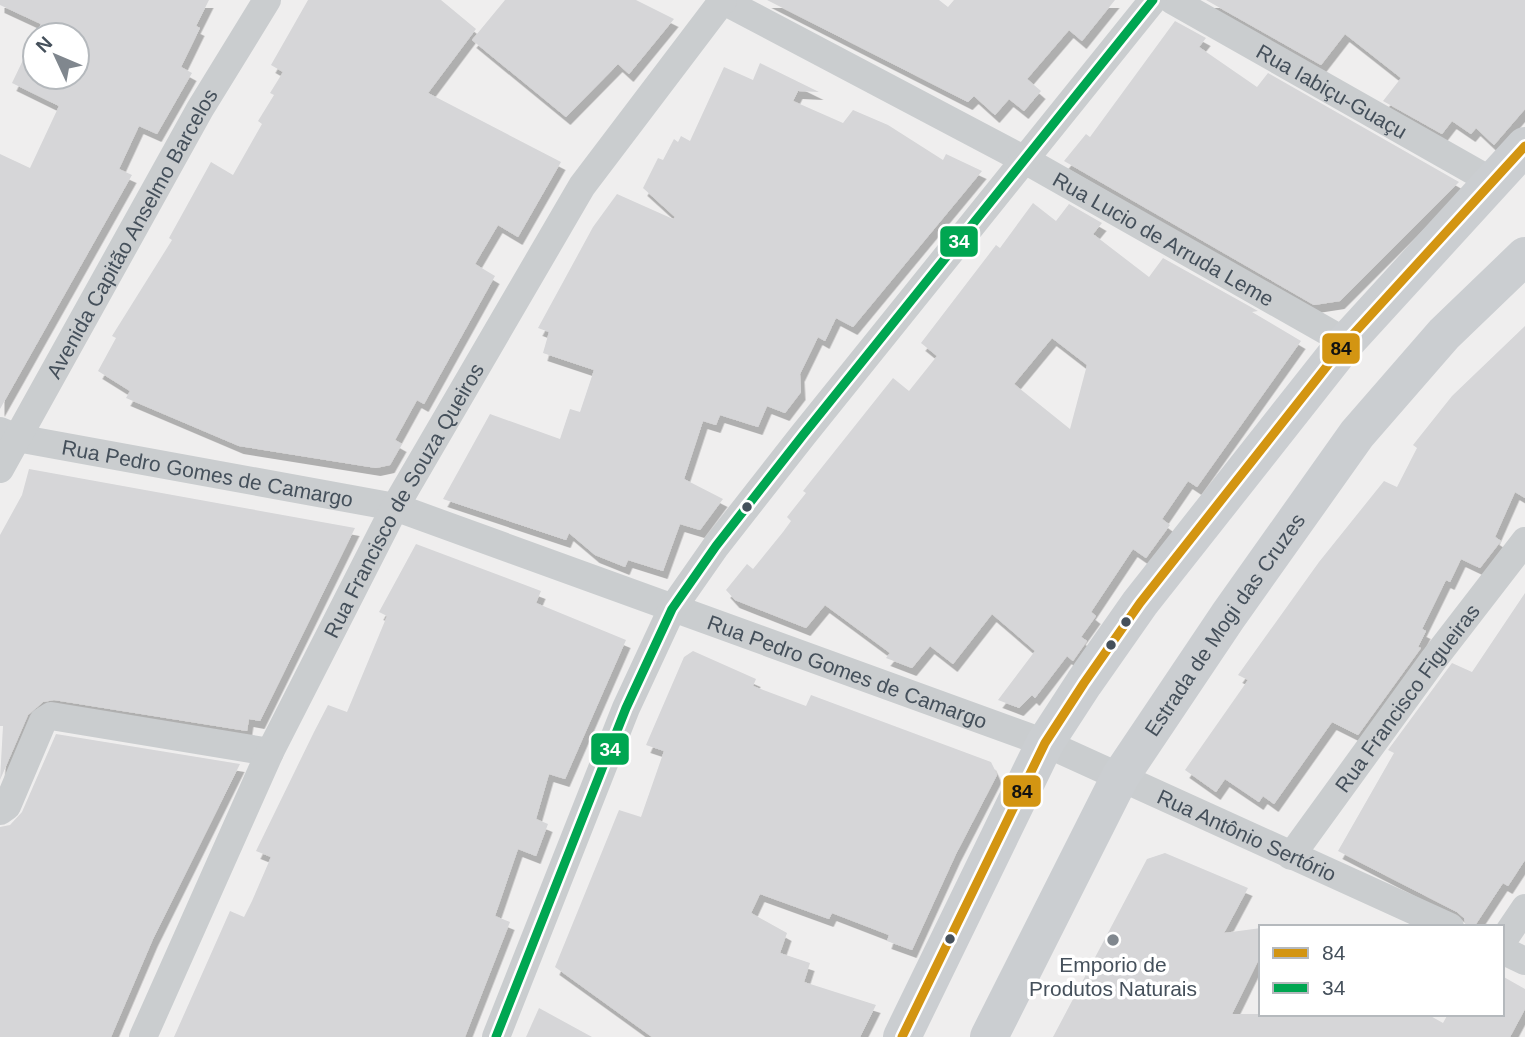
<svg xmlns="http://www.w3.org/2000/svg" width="1525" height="1037" viewBox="0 0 1525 1037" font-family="Arial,sans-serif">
  <defs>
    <filter id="shadow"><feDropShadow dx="4.5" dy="8" stdDeviation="0" flood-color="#0004"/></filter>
  </defs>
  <rect width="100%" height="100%" fill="#efeeee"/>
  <g fill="#d6d6d8" fill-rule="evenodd" filter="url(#shadow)">
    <path d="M0 0H209L196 26 200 28 181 67 192 73 157 134 139 126 119 169 132 175 0 409V154L30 168 59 106 12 83 35 35V77H77V35H35L41 24 0 5Z"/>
    <path d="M308 0H441L476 29 428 93 561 162 518 237 498 225 475 264 495 276 424 404 417 400 395 440 402 444 390 465 376 468 239 446 126 398 130 391 98 371 116 338 112 336 172 240 169 238 211 162 233 175 262 124 258 121 274 95 270 93 283 72 271 65Z"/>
    <path d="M505 0H636L674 19 629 74 618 64 566 117 472 40Z"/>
    <path d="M767 0H939L948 7 954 0H1115L1082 41 1069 30 1027 79 1041 91 1024 111 1009 99 995 115 974 96 968 102Z"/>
    <path d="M1206 0H1525V109L1494 145 1476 128 1471 134 1452 121 1442 134 1383 101 1401 78 1345 34 1321 65Z"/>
    <path d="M1175 21 1206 38 1199 47 1257 87 1268 73 1459 182 1340 301 1314 305 1064 161 1086 134 1090 137Z"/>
    <path d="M760 63 819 92 798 91 793 101 843 123 853 110 888 125 943 160 946 154 982 171 853 327 836 318 825 341 818 337 800 374 801 392 785 413 767 406 758 427 720 415 716 425 703 421 684 479 723 499 700 530 680 524 663 571 628 560 625 567 595 555 569 533 566 540 443 499 490 414 560 439 570 409 580 412 594 370 543 353 549 332 538 328 593 227 617 194 673 219 675 217 643 188 658 158 663 160 674 139 678 142 681 136 690 141 724 67 753 80Z"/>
    <path d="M1033 203 1056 221 1069 204 1102 223 1093 234 1149 277 1163 258 1258 311 1252 312 1301 341 1197 487 1188 481 1162 519 1170 525 1146 558 1133 549 1091 612 1096 616 1081 637 1087 641 1073 661 1067 656 1035 698 1032 695 1019 708 998 700 1035 651 992 614 953 664 930 646 912 668 886 658 890 653 825 605 806 628 735 600 726 590 747 564 753 569 783 532 791 521 787 517 806 493 803 491 893 378 909 391 937 356 921 343 996 245 1000 248ZM1052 338 1087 365 1070 429 1014 384Z"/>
    <path d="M1525 326V498L1515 492 1495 537 1501 541 1480 568 1461 559 1450 582 1446 580 1422 629 1426 631 1418 647 1421 648 1358 735 1332 722 1274 804 1263 796 1259 802 1225 779 1216 792 1185 770 1248 680 1238 675 1319 562 1384 481 1397 487 1417 448 1413 445 1452 396Z"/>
    <path d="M29 469 355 528 260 721 249 719 247 731 54 700 43 702 28 715 0 780 3 726H0V535L22 495Z"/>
    <path d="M416 544 541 591 536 603 626 640 565 779 549 774 536 819 548 824 536 856 518 849 495 916 510 922 465 1037H174L230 911 244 917 252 901 271 857 256 851 314 732 328 705 347 712 387 616 379 612Z"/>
    <path d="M1525 593V860L1508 886 1503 883 1474 927H1466L1464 918 1457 912 1338 851 1394 753 1388 750 1452 663 1472 672Z"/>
    <path d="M693 651 756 679 753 686 806 706 811 695 991 762 994 768 997 775 956 854 912 950 887 941 889 935 832 913 829 919 760 894 751 913 787 933 780 953 810 963 804 982 876 1005 860 1037H652L555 967 619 810 641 817 664 751 646 745 684 657Z"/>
    <path d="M56 734 240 764 153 939 111 1037H0V827L10 825 22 812Z"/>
    <path d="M1165 853 1248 888 1224 933 1261 928V955L1232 1014H1427L1443 1023 1448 1014H1502V976L1525 989V1009L1510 1037H1053L1147 859Z"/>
    <path d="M539 1008 592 1037H526Z"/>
  </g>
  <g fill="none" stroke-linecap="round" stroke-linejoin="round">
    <g stroke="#cacdcf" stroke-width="28">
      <path id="s1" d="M722 0 1025 160 1346 342"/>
      <path id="s2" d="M1172 0 1493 182"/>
      <path id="s3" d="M0 431 17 438 395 507 1045 743 1450 927"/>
      <path id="s4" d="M0 469 200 109 267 0"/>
      <path d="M0 811 7 806 43 721 51 716 270 752"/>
      <path id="s5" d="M1291 856 1434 659 1525 541"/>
      <path d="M1502 942 1525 908"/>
      <path d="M1502 950 1525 961"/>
      <path id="s6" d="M143 1037 270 752 395 507 582 186 723 0"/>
      <path d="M496 1037 626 708 672 609 716 546 803 435 1153 0"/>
    </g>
    <g stroke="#cbced1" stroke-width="38">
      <path d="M902 1037 1045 743 1084 683 1140 603 1346 342 1525 146"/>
      <path id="s7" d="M989 1037 1120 777 1228 616 1357 434 1444 334 1525 256"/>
    </g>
    <defs>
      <path id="bus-1" d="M902 1037 1045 743 1084 683 1140 603 1346 342 1525 146"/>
      <path id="bus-2" d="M496 1037 626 708 672 609 716 546 803 435 1153 0"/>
    </defs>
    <use href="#bus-1" stroke="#fff" stroke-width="14"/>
    <use href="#bus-2" stroke="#fff" stroke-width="14"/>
    <use href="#bus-1" stroke="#d39512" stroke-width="9"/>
    <use href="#bus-2" stroke="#00a651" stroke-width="9"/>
  </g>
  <g fill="#45505b" stroke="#fff" stroke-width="2.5">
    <circle cx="747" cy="507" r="6"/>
    <circle cx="1126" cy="622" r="6"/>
    <circle cx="1111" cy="645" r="6"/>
    <circle cx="950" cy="939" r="6"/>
  </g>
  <circle fill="#80878e" stroke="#fff" stroke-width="2.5" cx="1113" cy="940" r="7"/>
  <g text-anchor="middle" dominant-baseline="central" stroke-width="7" stroke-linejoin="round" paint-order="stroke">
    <g font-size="21" fill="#45505b" stroke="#fff">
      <text stroke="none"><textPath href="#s2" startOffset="184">Rua Iabiçu-Guaçu</textPath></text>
      <text stroke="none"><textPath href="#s4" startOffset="270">Avenida Capitão Anselmo Barcelos</textPath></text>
      <text stroke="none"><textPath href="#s1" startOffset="502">Rua Lucio de Arruda Leme</textPath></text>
      <text stroke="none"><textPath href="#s3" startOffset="212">Rua Pedro Gomes de Camargo</textPath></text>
      <text stroke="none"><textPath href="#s6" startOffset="597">Rua Francisco de Souza Queiros</textPath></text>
      <text stroke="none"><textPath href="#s7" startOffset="476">Estrada de Mogi das Cruzes</textPath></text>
      <text stroke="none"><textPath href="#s3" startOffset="884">Rua Pedro Gomes de Camargo</textPath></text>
      <text stroke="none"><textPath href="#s5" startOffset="196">Rua Francisco Figueiras</textPath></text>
      <text stroke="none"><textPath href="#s3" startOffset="1316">Rua Antônio Sertório</textPath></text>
    </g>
    <g font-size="21" fill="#45505b" stroke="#fff">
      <text x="1113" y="964">Emporio de<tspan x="1113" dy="24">Produtos Naturais</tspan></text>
    </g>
  </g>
  <g stroke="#fff" stroke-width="2.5">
    <rect x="939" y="225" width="40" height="33" rx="7" fill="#00a651"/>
    <rect x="1321" y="332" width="40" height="33" rx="7" fill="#d39512"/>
    <rect x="590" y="732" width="40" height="34" rx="7" fill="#00a651"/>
    <rect x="1002" y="774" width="40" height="34" rx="7" fill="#d39512"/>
  </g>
  <g font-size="19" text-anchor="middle" font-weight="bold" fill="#fff">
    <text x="959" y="248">34</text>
    <text x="610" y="756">34</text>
  </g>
  <g font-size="19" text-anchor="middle" font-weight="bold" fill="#111">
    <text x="1341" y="355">84</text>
    <text x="1022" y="798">84</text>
  </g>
  <rect x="1259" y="925" width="245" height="91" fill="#ffffff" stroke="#b5b9bd" stroke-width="2"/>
  <rect x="1273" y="948" width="35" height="10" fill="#d39512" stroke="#b5b9bd" stroke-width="2"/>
  <text x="1322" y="960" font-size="21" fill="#45505b">84</text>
  <rect x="1273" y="983" width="35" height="10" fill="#00a651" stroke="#b5b9bd" stroke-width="2"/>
  <text x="1322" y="995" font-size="21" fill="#45505b">34</text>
  <g transform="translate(56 56) rotate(314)"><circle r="33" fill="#ffffff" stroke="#b5b9bd" stroke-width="2"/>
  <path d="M0-5L12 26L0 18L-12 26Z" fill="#80878e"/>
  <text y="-10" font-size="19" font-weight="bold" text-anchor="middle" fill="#45505b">N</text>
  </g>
</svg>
